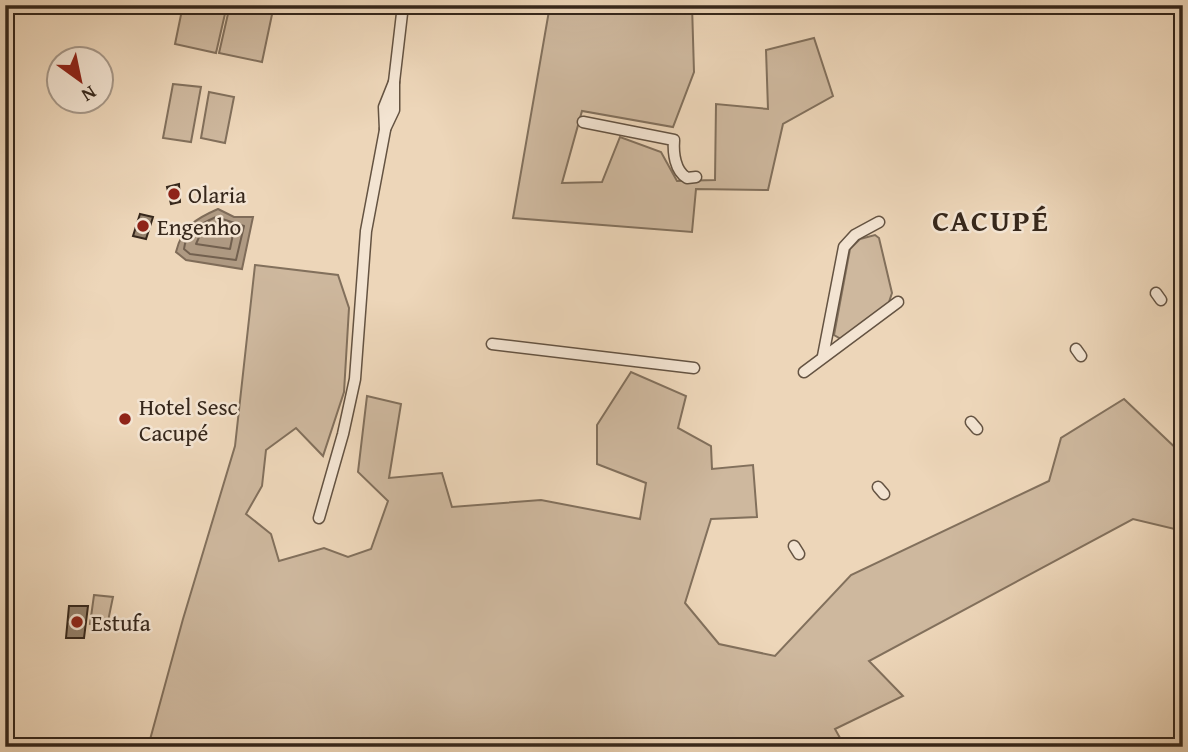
<svg xmlns="http://www.w3.org/2000/svg" width="1188" height="752" viewBox="0 0 1188 752" font-family="'Gentium Book Plus',serif">
  <rect width="100%" height="100%" fill="#edd6b9"/>
  <filter id="stains"><feTurbulence type="fractalNoise" baseFrequency=".00286" numOctaves="4"/><feColorMatrix values="0 0 0 0 .2 0 0 0 0 .09 0 0 0 0 .02 0 0 0 .5 -.17"/></filter>
  <radialGradient id="worn" r=".72"><stop offset=".6" stop-color="#630" stop-opacity="0"/><stop offset="1" stop-color="#630" stop-opacity=".3"/></radialGradient>
  <g fill="#ceb89e" stroke="#82705c" stroke-width="2">
    <path d="M183 5H227L216 53 175 44Z"/>
    <path d="M230 5H274L262 62 219 53Z"/>
    <path d="M550 5H692L694 72 673 127 582 111 562 183 602 182 620 137 661 152 677 181 715 180 716 104 768 109 766 50 814 38 833 96 783 124 768 190 696 189 692 232 513 218Z"/>
    <path d="M173 84 201 87 191 142 163 138Z"/>
    <path d="M209 92 234 97 225 143 201 138Z"/>
    <path d="M875 235 879 238 892 293 888 305 841 339 834 335 850 249 860 239Z"/>
    <path d="M255 265 338 275 349 308 344 392 323 456 296 428 266 450 262 486 246 514 271 534 279 561 324 548 348 557 371 549 388 501 358 472 367 396 401 404 389 478 442 473 452 507 541 500 640 519 646 483 597 464V425L631 372 686 396 678 428 711 446 712 469 753 465 757 517 711 519 685 603 719 644 775 656 851 575 1049 481 1061 438 1124 399 1183 455V531L1133 519 869 661 903 696 835 729 845 747H148L183 619 235 446Z"/>
    <path d="M94 595 113 597 107 626 90 624Z"/>
  </g>
  <path fill="#af9a83" stroke="#7f6c59" stroke-width="2" d="M218 209 234 217H253L242 269 186 260 176 252C182 227 195 219 218 209Z"/>
  <g fill="none" stroke-linecap="round" stroke-linejoin="round">
    <g stroke="#72604f" stroke-width="2">
      <path d="M216 217 244 226 236 260 190 254 184 249C186 231 200 224 216 217Z"/>
      <path d="M217 226 233 234 230 249 196 244 200 235Z"/>
    </g>
  </g>
  <g fill="#95826d" stroke="#36271b" stroke-width="2">
    <path d="M179 184 180 202 171 204 167 187Z"/>
    <path d="M140 214 153 217 146 239 133 236Z"/>
    <path d="M69 606H88L84 638H66Z"/>
  </g>
  <g fill="none" stroke-linecap="round" stroke-linejoin="round">
    <defs>
      <g id="street">
        <path d="M583 122 674 140C673 153 675 171 687 178L696 177"/>
        <path d="M385 129 394 110V82L403 5"/>
        <path d="M1156 293 1161 300"/>
        <path d="M492 344 694 368"/>
        <path d="M1076 349 1081 356"/>
        <path d="M823 356 844 247 855 235 879 222"/>
        <path d="M804 372 898 302"/>
        <path d="M971 422 977 429"/>
        <path d="M878 487 884 494"/>
        <path d="M319 518 343 434 355 379 366 231 385 130 384 107 394 82"/>
        <path d="M794 546 799 554"/>
      </g>
    </defs>
    <use href="#street" stroke="#645342" stroke-width="13"/>
    <use href="#street" stroke="#f3e4d2" stroke-width="10"/>
  </g>
  <g fill="#8f2418" stroke="#f3e4d2" stroke-width="2.5">
    <circle cx="174" cy="194" r="7"/>
    <circle cx="143" cy="226" r="7"/>
    <circle cx="125" cy="419" r="7"/>
    <circle cx="77" cy="622" r="7"/>
  </g>
  <g text-anchor="middle" dominant-baseline="central" stroke-width="5" stroke-linejoin="round" paint-order="stroke">
    <g font-size="23" fill="#36271b" stroke="#f3e4d2" text-anchor="start">
      <text x="188" y="194">Olaria</text>
      <text x="157" y="226">Engenho</text>
      <text x="139" y="406">Hotel Sesc<tspan x="139" dy="26">Cacupé</tspan></text>
      <text x="91" y="622">Estufa</text>
    </g>
    <g font-size="30" font-weight="bold" letter-spacing="2" fill="#36271b" stroke="#f3e4d2">
      <text x="991" y="220">CACUPÉ</text>
    </g>
  </g>
  <rect width="1188" height="752" fill="none" stroke="#edd6b9" stroke-width="28"/>
  <rect x="7" y="7" width="1174" height="738" fill="none" stroke="#36271b" stroke-width="3.5"/>
  <rect x="14" y="14" width="1160" height="724" fill="none" stroke="#36271b" stroke-width="2"/>
  <g transform="translate(80 80) rotate(147)"><circle r="33" fill="#f3e4d2" stroke="#a79889" stroke-width="2"/>
  <path d="M0-5L12 26L0 18L-12 26Z" fill="#8f2418"/>
  <text y="-10" font-size="19" font-weight="bold" text-anchor="middle" fill="#36271b">N</text>
  </g>
  <rect width="100%" height="100%" filter="url(#stains)"/>
  <rect width="100%" height="100%" fill="url(#worn)"/>
</svg>
